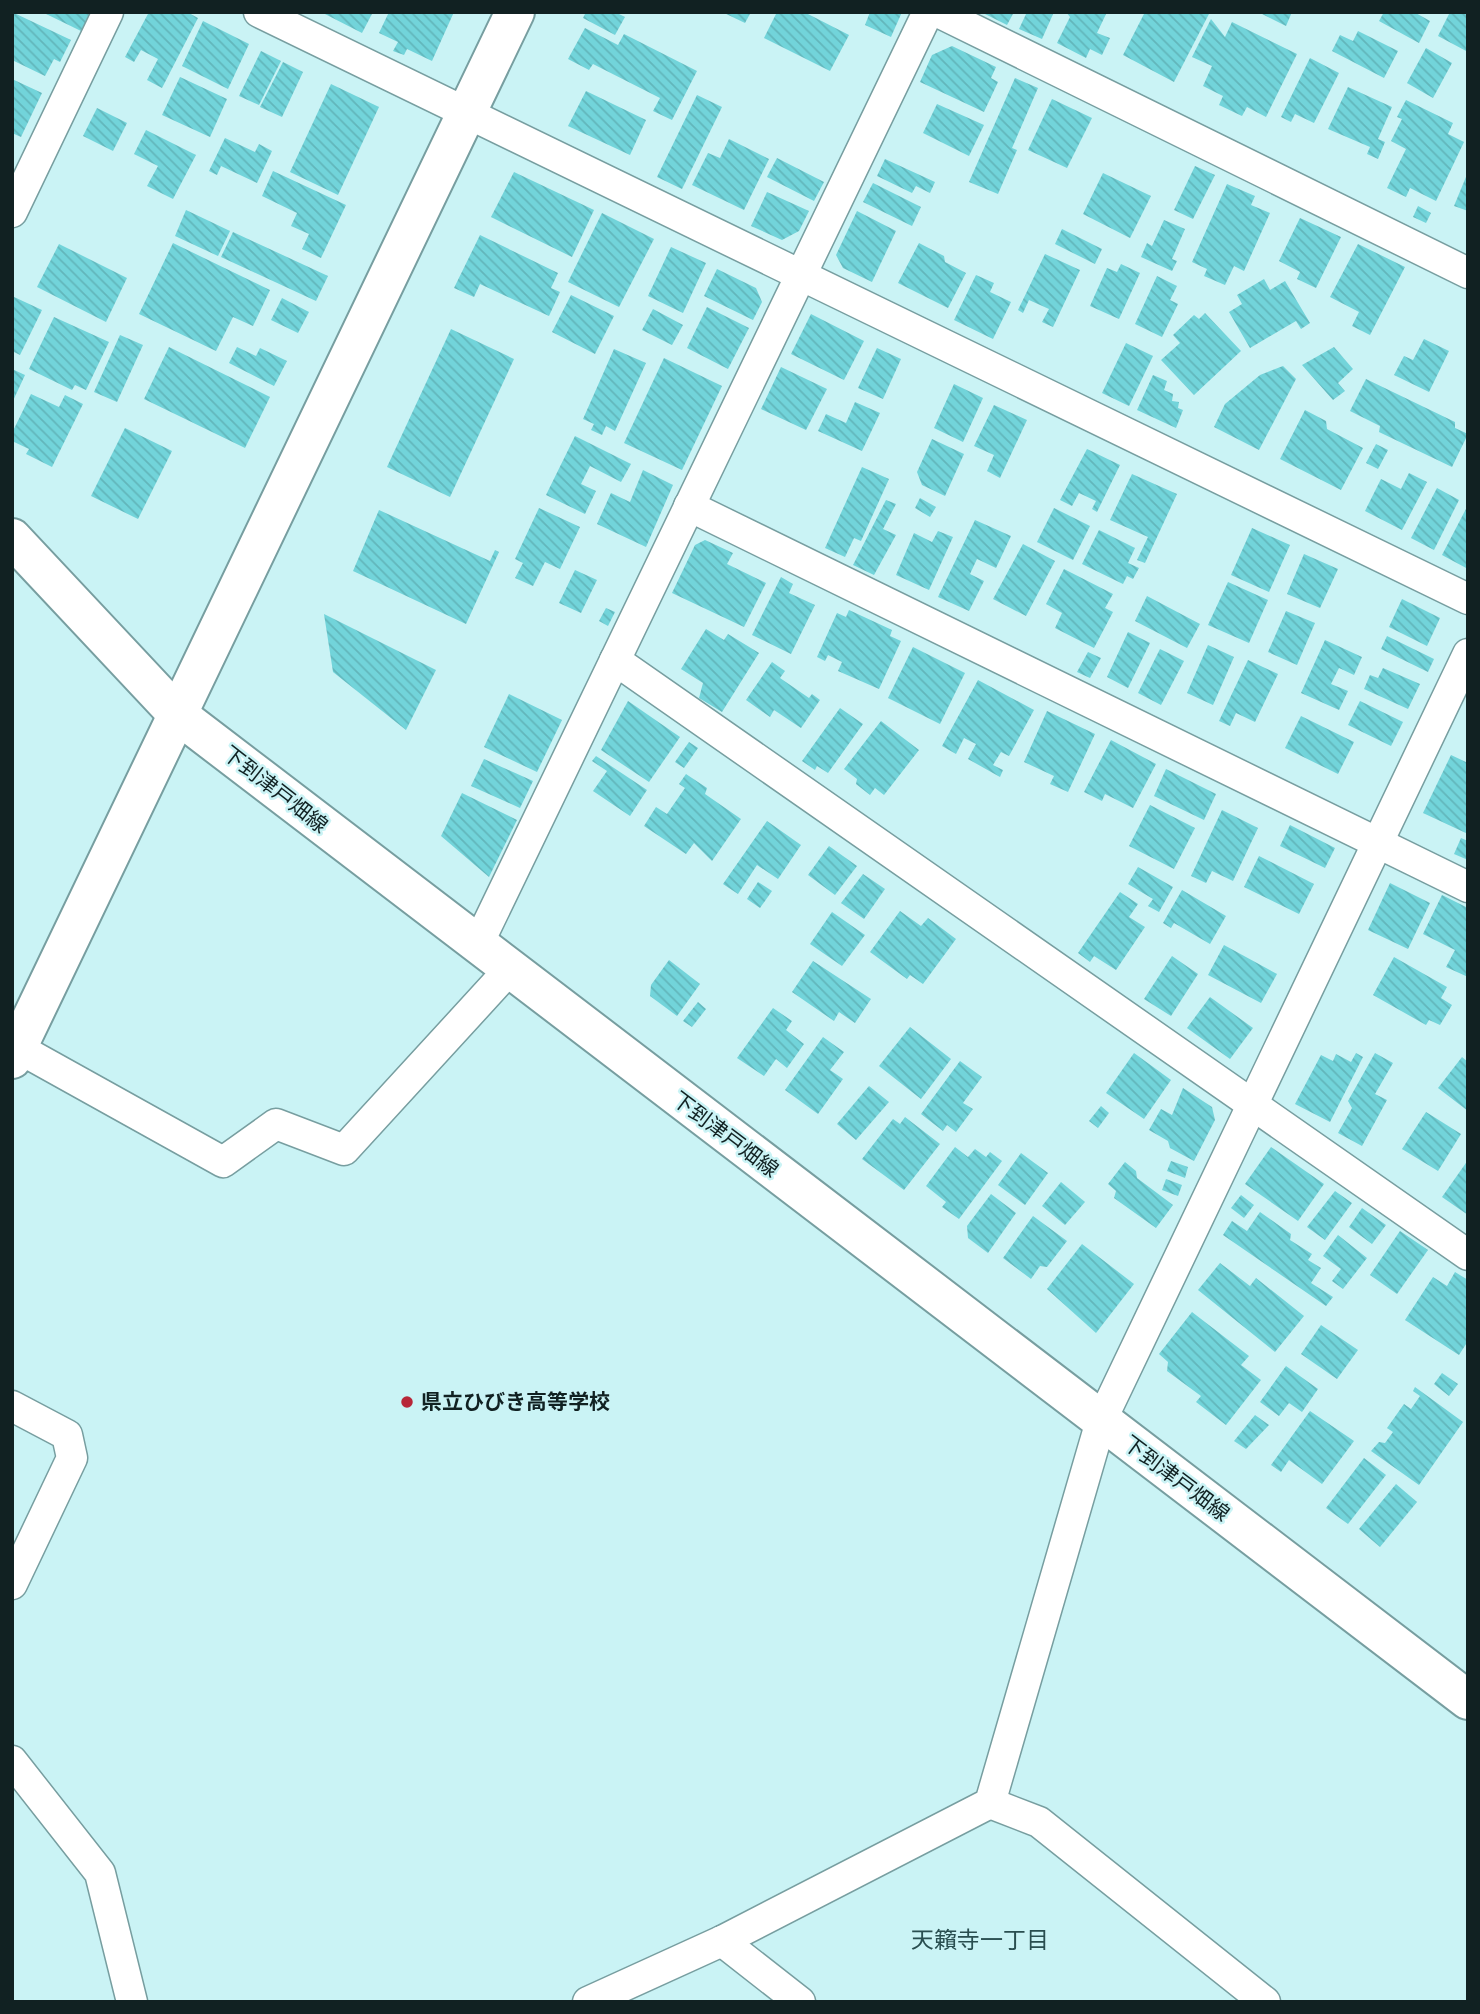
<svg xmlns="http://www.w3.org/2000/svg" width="1480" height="2014" viewBox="0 0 1480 2014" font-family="'Varela Round','Noto Sans JP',sans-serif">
  <defs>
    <pattern id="building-back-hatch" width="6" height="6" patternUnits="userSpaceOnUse" patternTransform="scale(1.75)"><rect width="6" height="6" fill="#72d4da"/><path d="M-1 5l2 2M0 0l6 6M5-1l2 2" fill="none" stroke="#62b6bb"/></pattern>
  </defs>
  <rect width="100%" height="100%" fill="#caf3f5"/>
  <g fill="url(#building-back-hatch)">
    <path d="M12 12 71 40 60 62 54 59 45 76 12 60Z"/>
    <path d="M42 12H90L81 31Z"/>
    <path d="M149 12H187L198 18 162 88 147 80 158 59 141 50 134 62 125 57Z"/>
    <path d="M321 12H373L362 33Z"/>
    <path d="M389 12 411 13 454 12 432 61 407 49 404 55 393 51 398 42 379 33Z"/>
    <path d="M586 12H615L625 17 615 35 583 18Z"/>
    <path d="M722 12H751L745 23Z"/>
    <path d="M777 12H804L849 35 830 71 764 38Z"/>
    <path d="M870 12H902L891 37 865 25Z"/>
    <path d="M981 12H1014L1007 25Z"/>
    <path d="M1027 12H1054L1042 39 1019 29Z"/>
    <path d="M1066 12H1107L1097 33 1110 38 1102 55 1090 49 1086 58 1057 43 1070 17Z"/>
    <path d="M1145 12H1210L1174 82 1123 55Z"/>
    <path d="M1258 12H1292L1286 26Z"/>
    <path d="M1384 12H1414L1430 21 1419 43 1379 21Z"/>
    <path d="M1450 12H1468V52L1438 36Z"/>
    <path d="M1211 19 1225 37 1232 22 1297 54 1266 117 1247 107 1242 116 1219 105 1223 96 1203 86 1212 66 1192 57Z"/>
    <path d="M203 21 249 44 228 89 182 66Z"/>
    <path d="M585 28 618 45 624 34 697 71 672 120 653 111 660 98 593 64 589 70 568 59Z"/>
    <path d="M1358 31 1398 51 1384 78 1332 51 1340 35 1353 41Z"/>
    <path d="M952 46 996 67 991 78 998 82 984 112 920 82 932 55Z"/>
    <path d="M1426 48 1452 63 1433 98 1407 83Z"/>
    <path d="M261 51 281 61 259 105 239 96Z"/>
    <path d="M1310 58 1339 73 1314 123 1295 114 1291 122 1281 117Z"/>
    <path d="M283 62 303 72 282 117 260 107Z"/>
    <path d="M180 77 227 99 210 137 162 115Z"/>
    <path d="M1015 78 1038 88 1012 148 1017 150 998 194 969 182Z"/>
    <path d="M12 79 42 93 21 137 12 133Z"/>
    <path d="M331 84 379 107 338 195 290 172Z"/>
    <path d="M1348 87 1392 107 1378 139 1385 142 1378 159 1367 154 1370 147 1328 129Z"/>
    <path d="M586 91 646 120 630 155 568 126Z"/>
    <path d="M697 95 722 107 682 189 657 177Z"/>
    <path d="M1052 99 1092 118 1067 168 1028 150Z"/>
    <path d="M1406 100 1453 123 1448 134 1464 142 1436 201 1410 188 1406 197 1387 188 1406 149 1391 141 1402 119 1397 117Z"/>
    <path d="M937 104 984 125 969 156 923 133Z"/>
    <path d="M97 108 127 123 113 151 83 136Z"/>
    <path d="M146 130 196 155 173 199 147 186 158 166 134 154Z"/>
    <path d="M225 138 255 152 259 144 272 151 257 183 221 166 217 175 209 171Z"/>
    <path d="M729 139 769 159 744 210 692 185 708 153 720 158Z"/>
    <path d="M777 158 824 182 814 201 767 177Z"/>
    <path d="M885 159 935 182 930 193 916 186 912 193 877 176Z"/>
    <path d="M1195 166 1215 175 1193 219 1174 210Z"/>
    <path d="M273 171 346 205 321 258 302 249 309 234 291 226 297 213 262 196Z"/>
    <path d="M514 172 594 210 572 257 491 217Z"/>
    <path d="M1468 172V211L1454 206Z"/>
    <path d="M1103 173 1151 196 1130 238 1083 214Z"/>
    <path d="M873 183 921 207 912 226 863 202Z"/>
    <path d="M1227 184 1255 196 1251 205 1270 213 1244 271 1234 266 1225 285 1204 276 1207 269 1192 262Z"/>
    <path d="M767 192 809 211 799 231 782 240 751 226Z"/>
    <path d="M1418 206 1431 213 1426 223 1413 217Z"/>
    <path d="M186 210 230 231 218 256 175 236Z"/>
    <path d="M857 211 896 231 872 282 843 268 836 255Z"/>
    <path d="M602 213 654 239 619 307 568 282Z"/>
    <path d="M1300 218 1341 237 1316 288 1297 279 1300 272 1279 261Z"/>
    <path d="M1164 220 1185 229 1172 259 1177 261 1172 271 1141 257 1147 243 1152 246Z"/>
    <path d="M1062 229 1102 249 1095 264 1055 244Z"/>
    <path d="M233 232 328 276 316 301 221 257Z"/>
    <path d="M480 235 558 273 551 288 560 292 549 316 480 284 474 297 454 288Z"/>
    <path d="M173 243 270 290 253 326 233 317 216 351 139 314Z"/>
    <path d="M919 243 944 256 945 262 966 273 948 308 898 283Z"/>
    <path d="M59 244 127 278 106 322 37 287Z"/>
    <path d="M1358 244 1405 267 1370 335 1352 326 1359 312 1330 297Z"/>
    <path d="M671 247 706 263 683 313 648 296Z"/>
    <path d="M1045 254 1080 270 1053 327 1042 322 1049 309 1029 300 1023 313 1018 310Z"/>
    <path d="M1121 264 1140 273 1119 319 1090 306 1107 268 1117 272Z"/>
    <path d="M717 269 756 288 762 302 753 320 704 296Z"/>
    <path d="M976 275 994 283 990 292 1011 302 993 339 954 320Z"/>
    <path d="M1157 276 1177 286 1170 300 1178 304 1162 337 1135 324Z"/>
    <path d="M1264 279 1270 290 1285 281 1310 323 1301 329 1296 321 1250 348 1229 312 1242 304 1237 295Z"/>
    <path d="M571 295 614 316 595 354 552 332Z"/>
    <path d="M12 296 42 310 20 355 12 351Z"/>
    <path d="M282 298 309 312 298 333 271 320Z"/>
    <path d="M707 307 749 328 728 369 687 348Z"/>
    <path d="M653 309 683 325 672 345 642 330Z"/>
    <path d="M1205 313 1241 351 1194 395 1161 360 1180 343 1173 335 1194 315 1199 319Z"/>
    <path d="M811 314 864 341 844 380 791 354Z"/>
    <path d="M54 317 109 342 86 390 75 385 72 390 29 369Z"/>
    <path d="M451 329 514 359 450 497 387 467Z"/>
    <path d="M120 335 143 345 117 402 94 392Z"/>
    <path d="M1424 339 1449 351 1429 392 1394 375 1404 356 1413 360Z"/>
    <path d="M1126 343 1153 356 1129 406 1102 393Z"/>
    <path d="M169 347 270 397 245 448 144 399Z"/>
    <path d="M237 347 256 356 260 348 287 361 274 386 229 363Z"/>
    <path d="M1334 347 1353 369 1338 383 1345 391 1333 400 1302 365Z"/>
    <path d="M877 348 901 359 883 399 858 388Z"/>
    <path d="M614 349 646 363 615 431 606 426 602 435 591 430 594 424 583 419Z"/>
    <path d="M664 358 722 386 682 470 624 443Z"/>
    <path d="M1283 366 1296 379 1259 450 1214 427 1225 404 1260 375Z"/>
    <path d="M781 367 827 389 806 430 761 409Z"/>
    <path d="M12 369 25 375 12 403Z"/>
    <path d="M1153 375 1167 381 1164 390 1173 394 1172 401 1179 402 1178 408 1183 410 1176 428 1137 410Z"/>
    <path d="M1366 379 1455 422V428L1468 434 1452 467 1379 432 1380 426 1350 411Z"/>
    <path d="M954 384 983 398 963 442 934 428Z"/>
    <path d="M31 394 59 407 65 395 83 404 52 467 26 454 29 449 12 441V433Z"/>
    <path d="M855 402 880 413 862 451 818 431 826 414 846 423Z"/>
    <path d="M994 405 1027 420 1000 478 987 471 994 455 974 446Z"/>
    <path d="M1305 410 1326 421 1327 429 1363 448 1341 490 1280 459Z"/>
    <path d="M125 428 172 451 138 519 91 496Z"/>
    <path d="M575 436 631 464 621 482 590 466 581 484 596 491 585 514 546 495Z"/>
    <path d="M932 439 964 454 945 496 922 485 917 472Z"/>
    <path d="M1376 444 1388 450 1378 469 1366 463Z"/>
    <path d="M1087 449 1120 465 1097 512 1092 509 1096 501 1079 493 1072 506 1060 500Z"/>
    <path d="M862 467 889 479 861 541 854 538 845 557 825 548Z"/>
    <path d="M643 470 673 485 646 547 597 524 611 493 630 502Z"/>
    <path d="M1409 473 1427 482 1402 530 1365 511 1381 479 1401 489Z"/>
    <path d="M1132 474 1177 494 1145 563 1137 560 1148 537 1110 520Z"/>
    <path d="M1437 488 1459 500 1434 550 1411 538Z"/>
    <path d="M920 498 936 507 930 517 915 508Z"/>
    <path d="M886 500 896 504 883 529 896 535 874 575 853 565Z"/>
    <path d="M1468 505V569L1442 555Z"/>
    <path d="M539 508 580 527 560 569 545 562 533 586 515 578 523 563 515 559Z"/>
    <path d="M1054 508 1090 526 1073 560 1037 542Z"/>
    <path d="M379 510 490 561 495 550 499 552 466 624 353 571Z"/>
    <path d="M975 520 1011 536 996 568 977 559 970 574 984 581 969 611 938 597Z"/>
    <path d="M1252 528 1290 545 1269 592 1231 575Z"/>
    <path d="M1099 530 1135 548 1128 563 1139 568 1133 579 1127 576 1123 584 1082 564Z"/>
    <path d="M938 531 953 537 929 590 896 575 914 533 932 542Z"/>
    <path d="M705 540 733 553 727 564 766 583 744 627 672 593 695 545Z"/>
    <path d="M1023 544 1055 561 1026 616 993 599Z"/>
    <path d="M1304 554 1338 569 1320 608 1287 594Z"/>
    <path d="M1064 569 1113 594 1105 608 1113 612 1094 648 1055 628 1062 613 1046 604Z"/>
    <path d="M575 570 597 580 581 613 559 603Z"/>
    <path d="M781 577 793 584 789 593 815 605 791 654 752 635Z"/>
    <path d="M1228 582 1268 600 1249 643 1208 625Z"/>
    <path d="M1147 596 1200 624 1187 648 1135 621Z"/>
    <path d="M1402 599 1440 618 1427 646 1389 627Z"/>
    <path d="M606 608 615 612 608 626 599 621Z"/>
    <path d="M849 610 892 630 890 636 901 641 879 689 838 671 842 662 828 655 825 661 817 657 837 613 846 617Z"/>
    <path d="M1286 611 1315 623 1297 665 1268 652Z"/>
    <path d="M324 614 436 670 406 730 333 672Z"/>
    <path d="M706 629 724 640 728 634 759 653 722 712 699 698 703 683 681 669Z"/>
    <path d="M1128 632 1150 643 1128 688 1107 677Z"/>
    <path d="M1387 636 1434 659 1428 672 1381 649Z"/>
    <path d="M1325 640 1362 657 1354 675 1339 668 1331 684 1348 691 1339 710 1301 693Z"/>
    <path d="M1208 645 1234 657 1213 705 1187 693Z"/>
    <path d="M913 647 965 673 940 724 888 698Z"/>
    <path d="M1160 649 1184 661 1161 705 1138 693Z"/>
    <path d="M1088 652 1101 658 1090 678 1077 672Z"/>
    <path d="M1248 660 1278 674 1255 722 1236 713 1230 726 1219 721Z"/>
    <path d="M772 662 785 671 780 678 809 698 812 694 820 700 801 728 774 710 770 717 746 700Z"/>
    <path d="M1383 668 1420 684 1408 709 1364 689 1370 675 1378 678Z"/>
    <path d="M978 680 1034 710 1009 756 1001 752 993 765 1003 770 1000 777 968 759 976 744 964 738 956 754 942 746Z"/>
    <path d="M509 694 562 720 537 772 484 747Z"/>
    <path d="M628 701 680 737 649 782 601 750Z"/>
    <path d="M1360 701 1403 722 1391 746 1348 725Z"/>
    <path d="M840 708 863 724 828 773 817 766 815 770 802 761Z"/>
    <path d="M1047 711 1095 734 1068 792 1050 784 1054 776 1024 762Z"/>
    <path d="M1301 716 1354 742 1338 774 1285 748Z"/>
    <path d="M881 721 919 750 884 795 875 788 870 795 856 784 857 779 844 769Z"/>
    <path d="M1111 740 1156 764 1133 808 1105 794 1102 801 1084 792Z"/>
    <path d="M689 742 698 748 684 768 675 762Z"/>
    <path d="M1451 755 1468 763V834L1423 813Z"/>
    <path d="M596 756 647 790 630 816 593 791 607 771 592 761Z"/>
    <path d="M484 759 533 781 520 808 471 786Z"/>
    <path d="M1166 769 1216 794 1204 820 1154 796Z"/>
    <path d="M686 774 707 788 705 794 741 819 712 861 694 843 686 854 644 826 656 807 667 814 685 788 679 784Z"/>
    <path d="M462 793 517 820 489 877 441 836Z"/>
    <path d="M1150 805 1195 828 1174 869 1129 846Z"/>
    <path d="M1222 810 1258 828 1233 881 1212 871 1206 883 1191 876Z"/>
    <path d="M767 821 801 845 778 879 757 865 738 894 723 884Z"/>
    <path d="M1290 825 1335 848 1325 868 1280 846Z"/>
    <path d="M1461 838 1468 841V860L1454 854Z"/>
    <path d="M829 846 857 866 835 895 808 875Z"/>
    <path d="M1259 856 1314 884 1299 914 1244 887Z"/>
    <path d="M1138 867 1173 887 1159 912 1148 906 1153 899 1128 884Z"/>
    <path d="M863 874 885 889 864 919 841 903Z"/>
    <path d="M758 882 772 891 760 908 747 899Z"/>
    <path d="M1390 883 1430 903 1408 949 1368 930Z"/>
    <path d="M1182 890 1226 916 1210 944 1174 923 1171 928 1163 923Z"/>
    <path d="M1120 892 1138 904 1129 917 1145 927 1116 970 1094 956 1090 962 1078 953Z"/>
    <path d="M1442 895 1468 908V977L1446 967 1455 950 1423 934Z"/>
    <path d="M900 911 921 926 928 918 956 939 923 984 910 975 907 979 870 952Z"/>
    <path d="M832 912 865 935 842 966 810 944Z"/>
    <path d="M1224 945 1277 974 1261 1003 1208 975Z"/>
    <path d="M1172 956 1198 974 1171 1016 1144 999Z"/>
    <path d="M1394 957 1447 987 1441 998 1452 1005 1440 1025 1429 1020 1426 1025 1373 995Z"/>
    <path d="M669 960 700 984 677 1016 650 996 651 985Z"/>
    <path d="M813 961 871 999 855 1023 839 1012 834 1021 792 992Z"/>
    <path d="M1210 997 1253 1028 1230 1059 1187 1028Z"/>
    <path d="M698 1002 706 1009 692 1027 683 1021Z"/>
    <path d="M773 1008 792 1021 786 1030 804 1044 787 1068 776 1059 764 1076 737 1058Z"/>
    <path d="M910 1027 951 1059 921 1099 879 1066Z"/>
    <path d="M823 1037 844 1052 830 1070 843 1079 818 1114 785 1090Z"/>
    <path d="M1134 1053 1171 1080 1144 1119 1106 1093Z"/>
    <path d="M1356 1053 1363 1057 1330 1122 1295 1104 1321 1055 1333 1061 1336 1054 1351 1062Z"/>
    <path d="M1375 1053 1393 1063 1375 1094 1387 1100 1362 1146 1338 1133 1352 1108 1348 1101Z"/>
    <path d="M1462 1057 1468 1062V1111L1438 1088Z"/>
    <path d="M960 1061 982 1077 963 1103 973 1109 956 1132 947 1125 943 1131 921 1114Z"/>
    <path d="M869 1086 889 1102 856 1140 837 1124Z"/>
    <path d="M1183 1088 1212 1107 1215 1120 1194 1161 1170 1148 1168 1141 1149 1130 1161 1109 1172 1115Z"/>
    <path d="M1101 1106 1109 1113 1098 1128 1089 1121Z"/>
    <path d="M1426 1112 1461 1134 1438 1171 1402 1149Z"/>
    <path d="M905 1117 940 1144 904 1190 862 1159 893 1119 900 1124Z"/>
    <path d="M955 1147 968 1157 975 1149 986 1157 990 1152 1002 1161 959 1219 942 1207 946 1202 926 1186Z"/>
    <path d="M1271 1147 1324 1184 1298 1221 1245 1184Z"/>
    <path d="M1021 1153 1048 1173 1025 1205 998 1185Z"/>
    <path d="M1468 1160V1215L1442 1197Z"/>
    <path d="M1171 1161 1188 1167 1185 1178 1167 1171Z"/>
    <path d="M1125 1162 1136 1171 1137 1178 1173 1205 1156 1228 1114 1198 1116 1191 1108 1184Z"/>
    <path d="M1166 1179 1182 1185 1178 1196 1162 1190Z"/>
    <path d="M1061 1182 1085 1202 1065 1225 1042 1206Z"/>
    <path d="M1335 1191 1352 1203 1325 1240 1307 1227Z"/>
    <path d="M991 1194 1016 1213 988 1253 968 1238 967 1226Z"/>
    <path d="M1241 1195 1254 1205 1244 1218 1231 1208Z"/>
    <path d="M1362 1208 1386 1225 1372 1244 1349 1227Z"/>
    <path d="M1260 1212 1291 1234 1290 1240 1312 1254 1308 1260 1321 1268 1311 1283 1333 1297 1326 1306 1223 1235 1232 1221 1247 1231Z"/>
    <path d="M1033 1216 1067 1241 1047 1267 1040 1266 1031 1279 1003 1258Z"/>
    <path d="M1400 1231 1428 1250 1397 1294 1370 1275Z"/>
    <path d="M1338 1235 1367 1258 1343 1289 1332 1281 1341 1269 1323 1256Z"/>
    <path d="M1082 1244 1134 1284 1096 1333 1047 1289Z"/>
    <path d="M1220 1263 1250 1286 1256 1278 1304 1316 1275 1352 1198 1290Z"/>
    <path d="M1455 1272 1468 1280V1341L1459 1355 1405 1320 1433 1277 1447 1286Z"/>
    <path d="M1192 1312 1249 1356 1241 1365 1261 1380 1226 1425 1196 1402 1201 1396 1167 1371 1168 1362 1159 1354Z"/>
    <path d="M1321 1325 1358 1350 1337 1379 1301 1354Z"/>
    <path d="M1286 1366 1318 1389 1302 1412 1289 1403 1279 1416 1260 1402Z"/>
    <path d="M1442 1373 1458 1384 1449 1396 1434 1384Z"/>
    <path d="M1415 1387 1463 1422 1419 1485 1371 1451 1379 1442 1385 1443 1393 1432 1387 1428 1404 1404 1411 1409 1420 1396 1413 1391Z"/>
    <path d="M1310 1411 1354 1441 1322 1484 1289 1460 1281 1472 1271 1465Z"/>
    <path d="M1255 1415 1269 1425 1246 1449 1234 1441Z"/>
    <path d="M1364 1458 1386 1475 1348 1524 1326 1508Z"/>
    <path d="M1396 1484 1417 1502 1380 1547 1359 1529Z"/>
  </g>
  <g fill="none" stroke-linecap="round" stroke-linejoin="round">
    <defs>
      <g id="street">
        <path d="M259 12 1468 599"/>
        <path d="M938 12 1468 273"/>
        <path d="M12 212 108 12"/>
        <path d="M689 506 1468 887"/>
        <path d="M615 660 1468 1255"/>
        <path d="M477 946 928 12"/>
        <path d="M18 1048 223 1162 276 1124 344 1150 509 970"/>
        <path d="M12 1406 67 1435 72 1458 12 1584"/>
        <path d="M12 1761 100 1873 132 2002"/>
        <path d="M990 1803 1039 1822 1265 2002"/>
        <path d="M722 1941 800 2002"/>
        <path d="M588 2002 722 1941 990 1803 1101 1421 1468 654"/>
      </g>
      <g id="secondary">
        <path d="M12 538 177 714 1468 1700"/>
        <path d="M12 1059 515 12"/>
      </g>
    </defs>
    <use href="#street" stroke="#779ea0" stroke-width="33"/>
    <use href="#secondary" stroke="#779ea0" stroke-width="42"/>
    <use href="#street" stroke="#fff" stroke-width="30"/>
    <use href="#secondary" stroke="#fff" stroke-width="38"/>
  </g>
  <circle fill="#b72638" stroke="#caf3f5" stroke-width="2.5" cx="407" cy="1402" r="7"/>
  <g text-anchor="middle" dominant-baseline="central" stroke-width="5" stroke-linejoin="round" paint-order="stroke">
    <g font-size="21" fill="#112122" stroke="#caf3f5">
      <text transform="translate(275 790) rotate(38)">下到津戸畑線</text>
      <text transform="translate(725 1135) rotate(37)">下到津戸畑線</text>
      <text transform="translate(1176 1479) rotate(37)">下到津戸畑線</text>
    </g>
    <g font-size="21" font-weight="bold" fill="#112122" stroke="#caf3f5" text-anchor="start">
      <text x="421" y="1402">県立ひびき高等学校</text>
    </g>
    <g font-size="23" fill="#294e50" stroke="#caf3f5">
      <text x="980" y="1941">天籟寺一丁目</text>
    </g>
  </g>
  <rect width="1480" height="2014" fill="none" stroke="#112122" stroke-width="28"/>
</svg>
